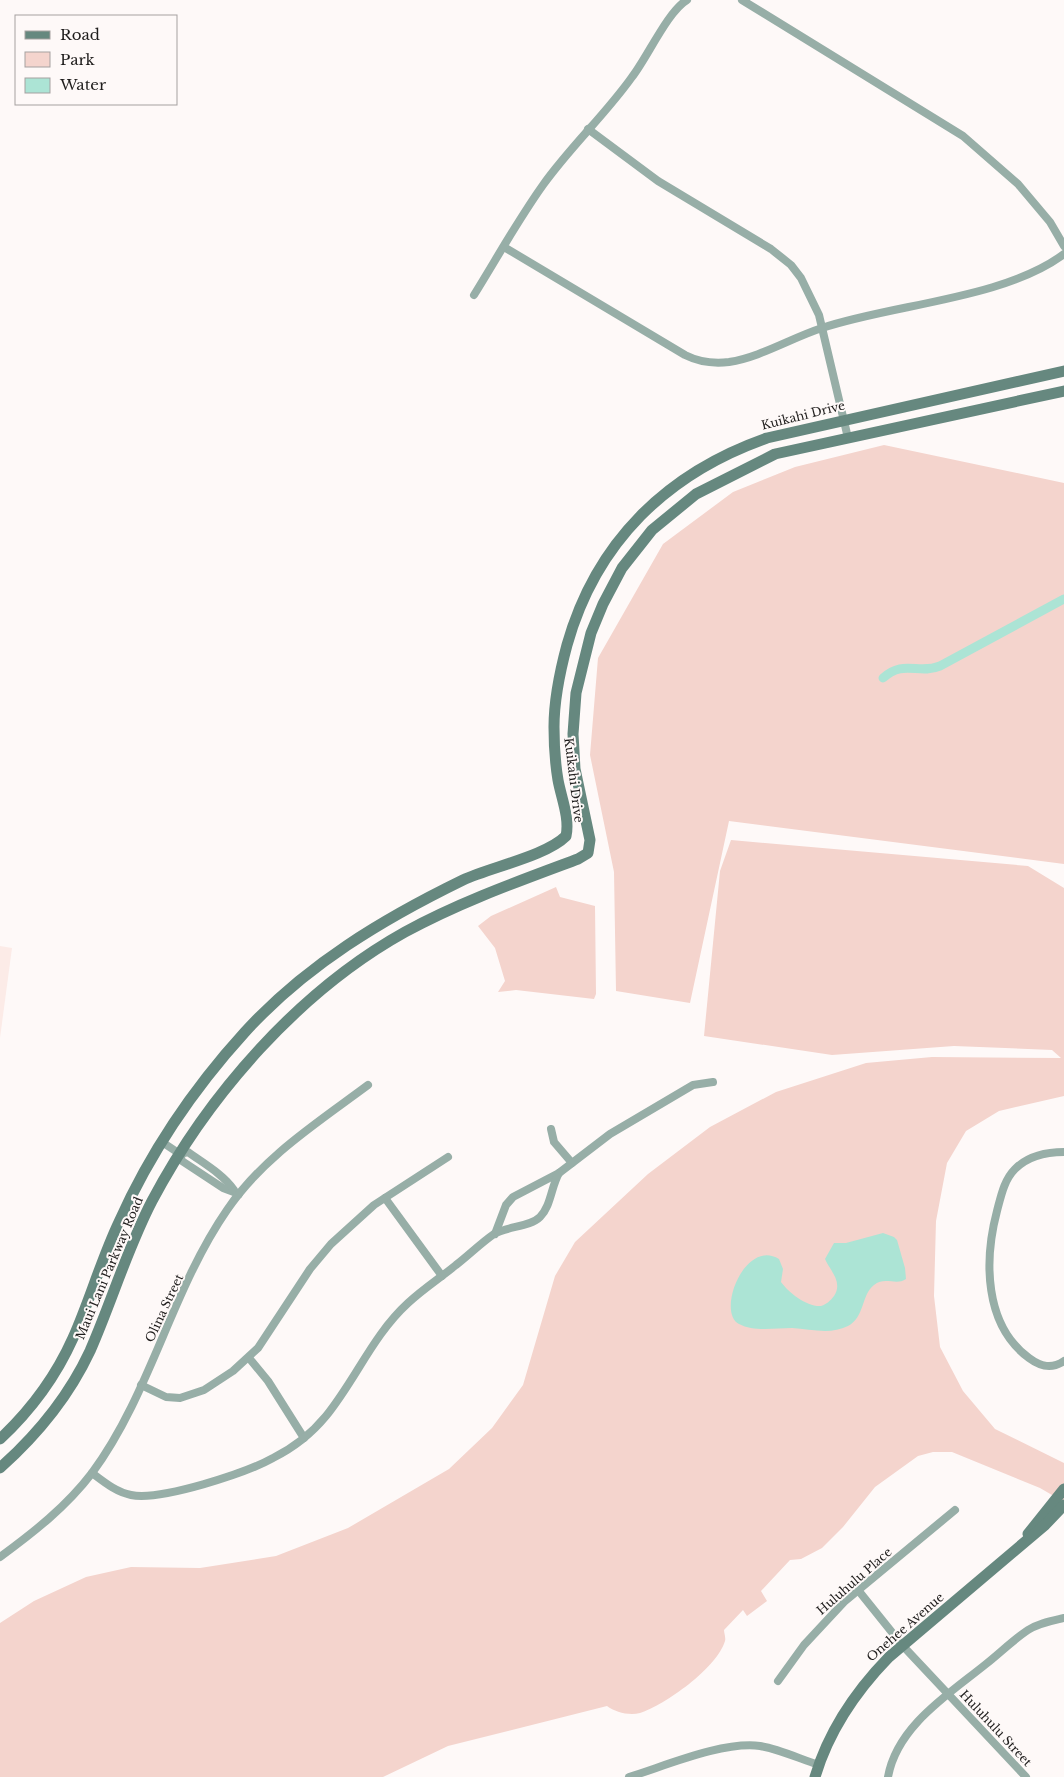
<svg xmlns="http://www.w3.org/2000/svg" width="1064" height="1777" viewBox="0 0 1064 1777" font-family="'Libre Baskerville',serif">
  <rect width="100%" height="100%" fill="#fef9f8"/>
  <path fill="#fcebe7" d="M0 946 12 948 0 1038Z"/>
  <g fill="#f4d4cd">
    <path d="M884 445 1064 483V864L729 821 690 1003 616 991 614 872 590 755 598 658 663 544 733 492 795 467Z"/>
    <path d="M731 840 1028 866 1064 888V1096L999 1111 966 1131 947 1163 936 1221 934 1296 940 1347 963 1391 995 1429 1064 1463V1502L1040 1488 952 1452H933L918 1456 875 1487 843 1527 822 1548 801 1559 790 1560 761 1591 767 1601 747 1616 743 1610 724 1630C724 1633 726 1638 725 1641 717 1668 665 1705 640 1713 629 1716 615 1712 607 1706L448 1746 383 1777H0V1623L34 1601 86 1577 131 1567 200 1568 276 1556 348 1528 449 1469 492 1428 523 1385 555 1276 575 1242 648 1174 710 1127 776 1092 866 1063 932 1057 1061 1058 1052 1050 954 1046 832 1055 704 1036 720 871Z"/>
    <path d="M556 887 560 897 595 906 596 994 594 999 516 990 498 992 505 981 495 948 478 926 491 916Z"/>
  </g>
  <path fill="#ace4d5" d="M883 1233 894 1237 897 1240 905 1268 906 1279C896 1286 885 1276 874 1285 861 1295 865 1317 848 1326 830 1335 811 1329 792 1328 775 1328 754 1332 739 1324 716 1312 745 1238 779 1259L783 1269 781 1282C789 1293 807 1307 821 1306 827 1304 830 1301 834 1296 843 1282 831 1272 825 1259L834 1243H846Z"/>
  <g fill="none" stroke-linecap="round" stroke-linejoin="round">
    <path stroke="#ace4d5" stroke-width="9" d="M883 678C904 659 918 675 940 666L1064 599"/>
    <g stroke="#97aea7" stroke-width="8">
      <path d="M742 0 963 136 1018 184 1050 222 1064 246"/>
      <path d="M588 129 658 181 771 249 791 265 801 278 819 315 848 438"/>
      <path d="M504 247 685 355C699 362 713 364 729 362 761 357 791 338 822 328 893 304 1004 299 1064 254"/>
      <path d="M474 295C497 258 518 220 543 185 570 147 605 115 632 77 647 58 668 11 687 0"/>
      <path d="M551 1129 554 1142 572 1163"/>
      <path d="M162 1142 180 1154 182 1161 223 1188 239 1194"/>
      <path d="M1064 1152C1046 1152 1028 1156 1015 1169 1004 1180 1001 1196 997 1211 984 1260 984 1325 1029 1358 1041 1367 1052 1369 1064 1361"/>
      <path d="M180 1154 188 1152C203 1163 223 1174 234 1190"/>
      <path d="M385 1198 442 1276"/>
      <path d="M495 1234 506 1205 513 1197 559 1173 610 1134 693 1085 713 1082"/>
      <path d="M249 1358 268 1381 304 1438"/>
      <path d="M141 1385 166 1397 180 1398 204 1390 233 1371 258 1348 310 1269 331 1244 374 1205 448 1157"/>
      <path d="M92 1473C104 1482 116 1492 131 1495 161 1501 246 1473 273 1458 293 1448 312 1433 326 1416 356 1379 373 1335 408 1303 423 1289 440 1278 456 1265 469 1255 481 1243 494 1234 508 1226 530 1227 540 1217 551 1206 551 1187 559 1173"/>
      <path d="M0 1557C34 1532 66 1507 92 1473 151 1393 171 1291 227 1210 263 1157 317 1123 368 1085"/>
      <path d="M858 1590 903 1646 1026 1777"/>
      <path d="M778 1681 804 1645 844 1602 955 1510"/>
      <path d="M629 1777C665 1766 723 1741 760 1746 779 1749 800 1759 819 1765"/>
      <path d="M888 1777C897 1726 949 1694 986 1664 1000 1653 1013 1640 1028 1630 1039 1623 1051 1621 1064 1618"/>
    </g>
    <g stroke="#66887f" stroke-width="11">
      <path d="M0 1439C30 1411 56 1376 73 1338 90 1300 101 1260 119 1222 150 1153 194 1088 245 1032 306 965 383 919 463 880 491 867 546 856 566 836 570 818 561 797 558 780 555 762 554 745 554 727 554 699 560 671 567 645 596 542 667 473 767 438L1064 371"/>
      <path d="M0 1468C37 1435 69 1396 90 1351 112 1301 127 1249 152 1201 208 1095 299 991 405 932 460 902 519 881 578 859L588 853 590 840 575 769 573 734 576 693 591 633 603 604 622 568 652 530 696 494 775 454 1064 391"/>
      <path d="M1028 1534 1064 1489"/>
      <path d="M815 1777C829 1730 855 1692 889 1657L1045 1525 1064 1505"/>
    </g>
  </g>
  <g text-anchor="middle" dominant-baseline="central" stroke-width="4" stroke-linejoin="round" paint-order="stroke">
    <g font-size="12" fill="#1f1d1c" stroke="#fef9f8">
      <text transform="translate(803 415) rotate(-14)">Kuikahi Drive</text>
      <text transform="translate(574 780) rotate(83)">Kuikahi Drive</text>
      <text transform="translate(109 1268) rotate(-67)">Maui Lani Parkway Road</text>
      <text transform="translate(164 1308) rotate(-65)">Olina Street</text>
      <text transform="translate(854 1581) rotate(-41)">Huluhulu Place</text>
      <text transform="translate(905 1627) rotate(-41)">Onehee Avenue</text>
      <text transform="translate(996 1728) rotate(47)">Huluhulu Street</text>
    </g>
  </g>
  <rect x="15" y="15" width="162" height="90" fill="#fef9f8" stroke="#a5a1a0"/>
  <rect x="25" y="31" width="25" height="8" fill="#66887f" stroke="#a5a1a0"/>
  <text x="60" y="40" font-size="15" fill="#1f1d1c">Road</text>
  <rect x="25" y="52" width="25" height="15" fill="#f4d4cd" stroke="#a5a1a0"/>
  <text x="60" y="65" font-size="15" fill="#1f1d1c">Park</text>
  <rect x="25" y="78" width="25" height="15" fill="#ace4d5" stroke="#a5a1a0"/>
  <text x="60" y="90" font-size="15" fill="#1f1d1c">Water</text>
</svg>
